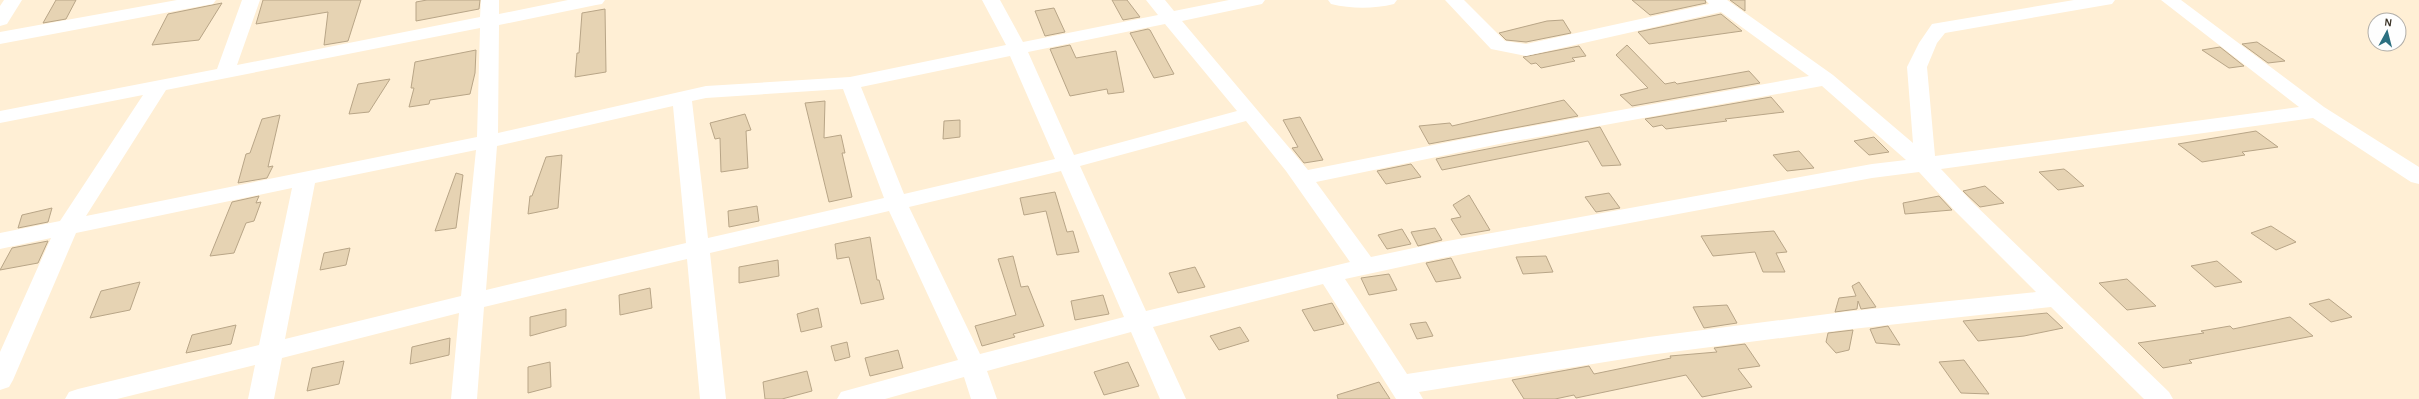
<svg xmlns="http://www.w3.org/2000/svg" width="2419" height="399" viewBox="0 0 2419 399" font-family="'Alegreya Sans',sans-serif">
  <rect width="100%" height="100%" fill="#ffefd5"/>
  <g fill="#e6d3b3" stroke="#b8a587">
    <path d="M56 0H76L66 19 43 23Z"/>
    <path d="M263 0H361L348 41 324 45 328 12 256 24Z"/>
    <path d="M427 0H480L479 9 416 21V2Z"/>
    <path d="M1112 0H1127L1140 17 1123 20Z"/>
    <path d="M1632 0H1705L1706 3 1650 15Z"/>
    <path d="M1730 0H1745V11Z"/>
    <path d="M222 3 199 40 152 45 168 14Z"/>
    <path d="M1054 8 1065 32 1045 36 1035 11Z"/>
    <path d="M605 9 606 72 575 77 577 53H579L582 13Z"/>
    <path d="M1721 14 1742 31 1649 44 1638 32Z"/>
    <path d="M1563 20 1571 33 1526 42 1506 40 1499 33 1547 21Z"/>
    <path d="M1148 29 1150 30 1174 74 1154 78 1130 33Z"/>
    <path d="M2257 42 2285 61 2268 63 2242 44Z"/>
    <path d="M1070 45 1076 58 1116 51 1124 92 1108 94 1107 89 1070 96 1050 49Z"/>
    <path d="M1627 45 1665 84 1675 82 1677 84 1749 71 1760 83 1632 106 1620 95 1648 88 1616 55Z"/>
    <path d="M1579 46 1586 56 1572 58 1575 61 1541 68 1536 63 1531 64 1523 57Z"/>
    <path d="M2220 47 2244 66 2229 68 2202 50Z"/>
    <path d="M476 50 475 73 470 94 430 100 429 104 409 107 414 88H411L415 62Z"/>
    <path d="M390 79 369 112 349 114 358 84Z"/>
    <path d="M1771 97 1784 112 1725 119 1727 121 1666 129 1662 125 1653 127 1645 119Z"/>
    <path d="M1564 100 1578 116 1429 144 1419 126 1450 123 1452 126Z"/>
    <path d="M825 101 824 138 841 135 845 153H842L852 197 829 202 805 103Z"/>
    <path d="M745 114 751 130 746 131 748 168 721 172 720 138 715 139 710 123Z"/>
    <path d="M280 115 268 167 273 166 267 178 238 183 246 154 250 153 262 119Z"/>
    <path d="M1300 117 1323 160 1304 163 1292 148 1298 147 1283 120Z"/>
    <path d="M960 120V137L943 139 944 121Z"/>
    <path d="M1600 127 1621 165 1602 166 1588 141 1442 170 1436 159Z"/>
    <path d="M2256 131 2278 147 2242 152 2245 155 2202 162 2178 144Z"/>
    <path d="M1874 137 1889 152 1869 155 1854 141Z"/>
    <path d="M1799 151 1814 168 1787 171 1773 155Z"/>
    <path d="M562 155 558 208 528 214 530 196H532L546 157Z"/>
    <path d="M1411 164 1421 177 1386 184 1377 171Z"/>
    <path d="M2064 169 2068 172 2084 186 2058 190 2039 172Z"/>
    <path d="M456 173 463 175 456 228 435 231Z"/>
    <path d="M1985 186 2004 203 1980 207 1963 191Z"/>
    <path d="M1055 192 1067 232 1073 231 1079 252 1057 255 1046 211 1024 215 1020 198Z"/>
    <path d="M1609 193 1620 208 1596 212 1585 197Z"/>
    <path d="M1469 195 1490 230 1461 235 1451 219 1461 217 1453 205Z"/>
    <path d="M259 196 256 203 261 202 254 221 246 223 234 253 210 256 232 202Z"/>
    <path d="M1939 196 1952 210 1905 214 1903 203Z"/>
    <path d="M757 206 759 221 729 227 728 211Z"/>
    <path d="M52 208 48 222 18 228 22 215Z"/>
    <path d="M2271 226 2296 242 2276 250 2251 233Z"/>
    <path d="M1435 228 1442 240 1418 246 1411 232Z"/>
    <path d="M1402 229 1411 244 1387 249 1378 235Z"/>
    <path d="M1774 231 1787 252 1776 253 1785 272H1763L1755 252 1713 256 1701 236Z"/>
    <path d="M870 237 877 280H879L884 299 861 304 849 257 837 259 835 244Z"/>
    <path d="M48 241 38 263 0 270 12 248Z"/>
    <path d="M350 248 346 265 320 270 324 253Z"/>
    <path d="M1013 256 1021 287 1028 286 1044 326 1013 334 1015 337 982 346 975 326 1016 315 998 259Z"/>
    <path d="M1546 256 1553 272 1523 274 1516 257Z"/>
    <path d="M1451 258 1461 278 1436 282 1426 263Z"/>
    <path d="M778 260 779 276 739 283V267Z"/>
    <path d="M2217 261 2242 282 2215 287 2191 266Z"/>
    <path d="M1195 267 1205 287 1178 293 1169 273Z"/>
    <path d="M1389 274 1397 290 1369 295 1361 278Z"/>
    <path d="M2127 279 2156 306 2127 310 2099 283Z"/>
    <path d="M140 282 130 310 90 318 101 291Z"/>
    <path d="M1859 282 1876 307 1861 309 1858 301 1857 309 1835 312 1839 298 1856 296 1852 286Z"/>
    <path d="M650 288 652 308 620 315 619 295Z"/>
    <path d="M1103 295 1109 314 1075 320 1071 301Z"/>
    <path d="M2329 299 2352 317 2331 322 2309 304Z"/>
    <path d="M1332 303 1344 324 1314 331 1302 310Z"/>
    <path d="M1727 305 1737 323 1704 328 1693 307Z"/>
    <path d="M818 308 822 327 801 332 797 314Z"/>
    <path d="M566 309V326L530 336V317Z"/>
    <path d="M2047 313 2063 328 2024 336 1978 341 1963 321Z"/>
    <path d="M2290 317 2313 336 2189 360 2192 363 2163 368 2138 343 2204 333 2201 331 2230 326 2233 329Z"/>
    <path d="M1426 322 1433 336 1417 339 1410 324Z"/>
    <path d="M236 325 231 344 186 353 192 335Z"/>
    <path d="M1888 326 1900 345 1876 343 1870 329Z"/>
    <path d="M1240 327 1249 341 1219 350 1210 336Z"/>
    <path d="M1853 330 1849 350 1836 353 1826 342 1828 333Z"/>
    <path d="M450 338 449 355 410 364 412 347Z"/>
    <path d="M847 342 850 357 835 361 831 346Z"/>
    <path d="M1745 344 1760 366 1738 369 1752 387 1702 397 1686 375 1576 398 1574 395 1555 399H1524L1512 380 1589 366 1594 374 1671 358 1670 356 1717 352 1714 348Z"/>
    <path d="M898 350 903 368 870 376 865 358Z"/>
    <path d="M1964 360 1989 394 1961 393 1939 362Z"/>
    <path d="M344 361 339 384 307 391 312 368Z"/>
    <path d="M550 362 551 387 528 393V367Z"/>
    <path d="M1128 362 1139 386 1104 395 1094 372Z"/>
    <path d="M807 371 812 391 782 399H765L763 382Z"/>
    <path d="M1379 382 1390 399H1338L1337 395Z"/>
  </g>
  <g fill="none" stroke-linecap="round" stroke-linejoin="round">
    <g fill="#fff" fill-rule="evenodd">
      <path d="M4 0H22L7 24 0 26V6Z"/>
      <path d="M177 0H216L213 4 207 5 0 44V32Z"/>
      <path d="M242 0H260L237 65 480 17 481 0H499V14L568 0H605L602 4 596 5 499 25 498 133 706 86 850 77 1006 45 982 0H1000L1023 42 1158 15 1146 0H1165L1174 11 1229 0H1265L1262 4 1182 21 1308 170 1504 131 1809 76 1721 12 1526 56 1491 49 1445 0H1464L1505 41 1526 44 1709 4 1706 0H1727L1833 75 1913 143 1907 67 1919 43 1932 24 2074 0H2115L2112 4 2106 5 1945 33 1937 43 1927 67 1935 156 2299 107 2161 0H2181L2324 107 2419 167V184L2411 182 2313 118 1941 169 1971 201 2169 392 2173 399H2144L2051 307 1843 330 1649 355 1419 392 1423 399H1396L1323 284 1153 327 1186 399H1160L1131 332 987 371 997 399H971L964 377 885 399H837L841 392 958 360 889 211 710 253 726 399H700L687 259 484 307 477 399H451L459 313 282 358 274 399H248L255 365 117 399H65L69 392 78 389 259 345 292 188 76 233 13 380 9 387 0 390V352L51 238 0 249V233L60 221 143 95 0 123V111L217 69ZM1165 24 1237 111 1074 155 1028 52ZM480 28 477 137 86 216 166 90ZM1010 56 1055 159 904 194 861 87ZM1822 86 1906 160 1872 164 1442 242 1371 257 1316 182 1504 143ZM843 89 884 198 708 238 692 101 706 98ZM673 106 686 243 486 290 497 146ZM1246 121 1286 171 1350 262 1146 311 1080 166ZM476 150 461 296 285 339 315 183ZM1061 171 1124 317 980 354 909 207ZM1919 172 1955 211 2036 292 1843 312 1649 337 1407 374 1345 279 1442 258 1872 178Z"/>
      <path d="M1328 0H1397L1394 4C1373 9 1352 9 1331 4Z"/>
    </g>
  </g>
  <g transform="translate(2387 32) rotate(7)"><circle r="19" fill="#fefefe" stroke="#b1aea9"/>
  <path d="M0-3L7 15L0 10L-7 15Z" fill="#2c7081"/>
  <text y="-6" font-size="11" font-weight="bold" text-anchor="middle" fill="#3e362a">N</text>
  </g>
</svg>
